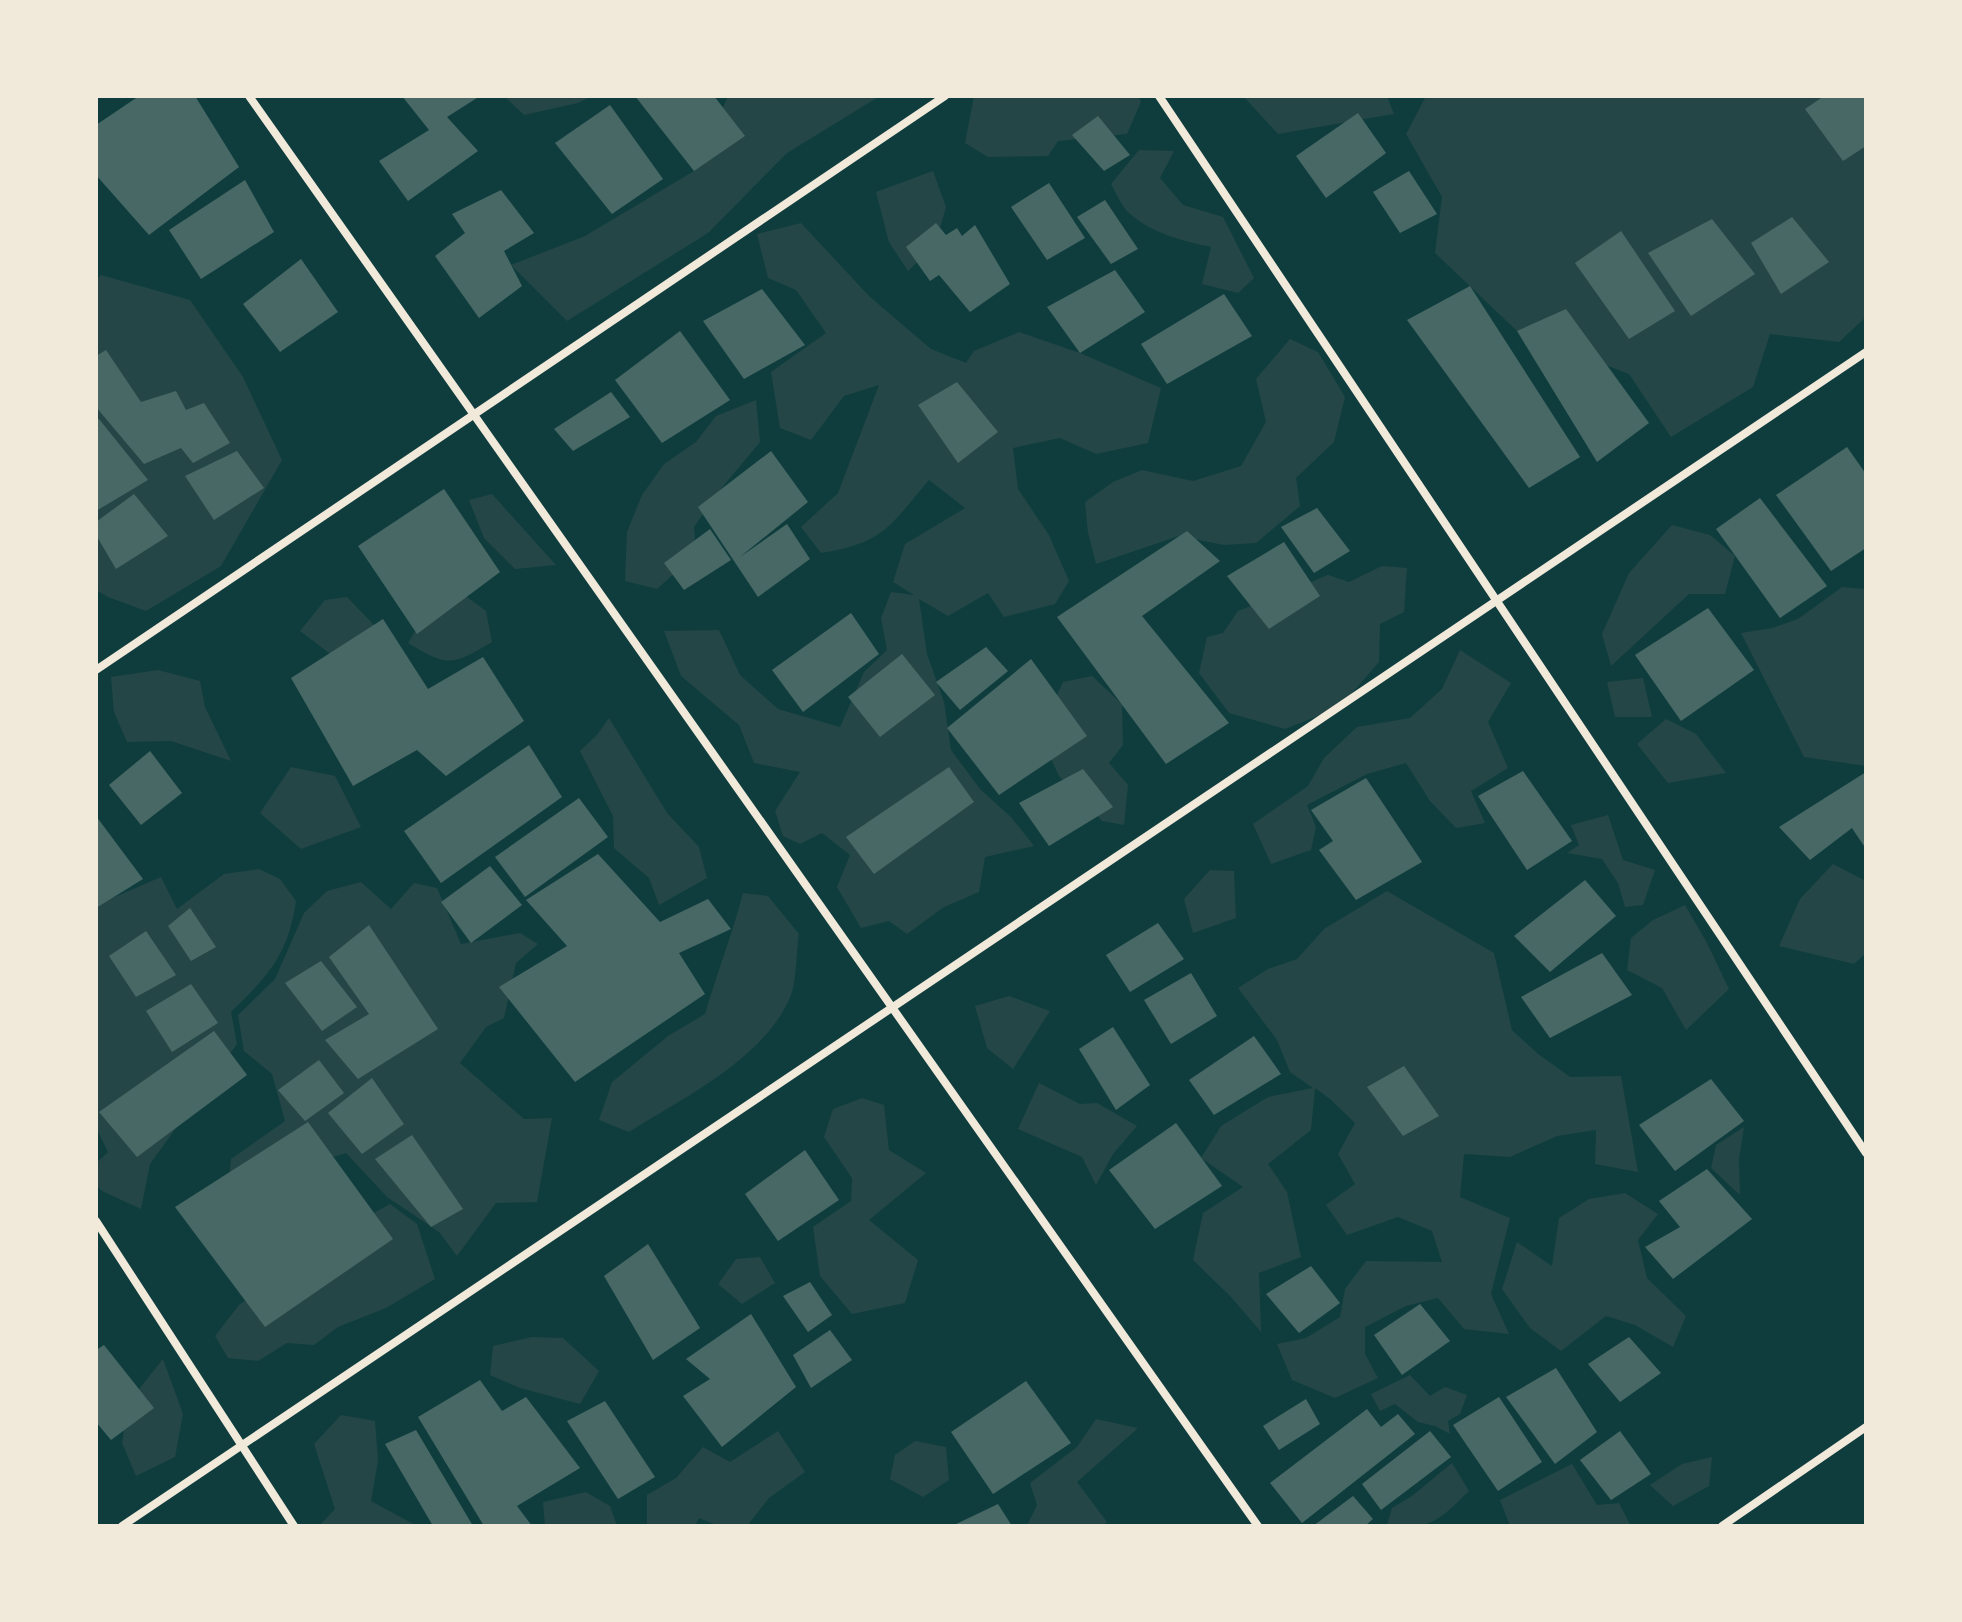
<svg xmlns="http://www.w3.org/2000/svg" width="1962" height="1622" viewBox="0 0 1962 1622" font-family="Lato,sans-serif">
  <rect width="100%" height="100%" fill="#0f3d3e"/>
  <g fill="#244646">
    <path d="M504 96H592L578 103 524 115Z"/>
    <path d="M728 96H880L787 153 708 233 567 321 511 265 585 236 694 171Z"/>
    <path d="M974 96H1138L1141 102 1127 134 1058 141 1048 156 988 157 965 143Z"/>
    <path d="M1243 96H1387L1394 114 1278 134Z"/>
    <path d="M1426 96H1866V317L1839 342 1770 334 1753 387 1671 437 1629 374 1517 331 1435 253 1442 197 1406 134Z"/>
    <path d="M1139 150 1174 151 1160 178 1183 205 1223 217 1254 278 1238 293 1202 284 1211 247C1183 241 1150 233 1128 212 1121 205 1116 193 1111 184Z"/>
    <path d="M933 171 946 207 935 245 908 271 889 242 876 192Z"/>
    <path d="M801 223 869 296 931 349 966 363 974 351 1019 332 1080 353 1161 388 1148 443 1096 454 1060 438 1013 448 1018 489 1049 535 1069 581 1055 604 1004 617 988 593 948 616 919 599 927 654 944 702 951 750 980 789 1012 818 1034 846 985 857 979 892 944 907 907 934 889 921 861 928 837 887 850 855 822 833 800 844 783 836 775 811 800 772 754 763 739 725 681 676 664 631 719 630 740 675 778 709 840 727 864 672 887 650 881 618 891 592 914 595 893 582 905 544 965 508 929 480C890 526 884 543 821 553L801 527 838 493 879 385 844 396 811 440 780 428 771 372 826 333 796 290 768 278 757 234Z"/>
    <path d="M101 275 190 300 243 377 282 460 221 566 146 611 108 597 96 590V280Z"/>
    <path d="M1290 339 1318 352 1345 397 1334 442 1296 478 1300 506 1256 543 1224 545 1179 536 1096 564 1088 533 1085 502 1113 482 1142 470 1193 481 1241 466 1266 422 1256 379Z"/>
    <path d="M756 400 760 442 720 490 694 527 696 554 657 589 625 581 627 532 642 495 664 464 696 442 716 416Z"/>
    <path d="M492 494 556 565 515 569 484 538 469 500Z"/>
    <path d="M1672 525 1710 535 1735 556 1725 594H1689L1611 666 1602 634 1629 573Z"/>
    <path d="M1382 566 1407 568 1404 612 1380 624 1379 662 1340 707 1285 729 1229 713 1199 673 1207 637 1223 633 1238 611 1328 575 1349 582Z"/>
    <path d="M445 581 486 611 492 642C452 666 448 667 408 643Z"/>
    <path d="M1842 587 1866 589V766L1804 757 1741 633 1772 628 1798 619Z"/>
    <path d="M347 597 374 625 341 662 300 631 325 600Z"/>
    <path d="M1460 650 1511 683 1488 722 1508 768 1471 791 1485 823 1456 828 1430 801 1406 763 1367 774 1307 805 1316 827 1311 850 1271 864 1253 824 1308 786 1324 758 1357 727 1410 718 1442 689Z"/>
    <path d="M158 670 200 681 205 707 231 761 171 741 127 742 114 712 111 677Z"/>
    <path d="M1092 676 1122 704 1123 745 1109 763 1128 785 1124 825 1102 821 1059 776 1039 734 1063 682Z"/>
    <path d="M1643 678 1652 717H1615L1607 682Z"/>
    <path d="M609 718 667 813 699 847 707 878 659 905 649 878 614 848 613 816 580 751 597 735Z"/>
    <path d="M1666 719 1696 734 1726 773 1668 783 1637 744Z"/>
    <path d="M291 767 335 776 361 827 301 849 260 813Z"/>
    <path d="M1608 815 1623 860 1655 870 1643 905 1625 907 1618 883 1602 859 1567 853 1579 845 1571 825Z"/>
    <path d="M1833 864 1866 881V953L1854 964 1779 946 1800 899Z"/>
    <path d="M259 869 280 879 296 901C288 955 269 975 231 1012L237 1044 150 1164 141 1209 102 1191 96 1185V1163L108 1152 96 1128V905L161 877 177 909 224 874Z"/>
    <path d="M1210 870 1234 871 1236 918 1193 933 1184 899Z"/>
    <path d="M361 882 391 909 414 883 437 888 461 944 520 933 538 944 516 963 504 1018 486 1027 460 1063 524 1119 552 1118 537 1202 496 1203 457 1256 439 1232 387 1197 346 1153 290 1170 227 1196 231 1159 285 1121 272 1074 244 1051 238 1015 275 979 304 913 327 891Z"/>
    <path d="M1387 891 1494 953 1512 1030 1537 1053 1570 1077 1621 1076 1638 1172 1595 1164 1596 1130 1557 1136 1510 1157 1464 1154 1460 1197 1510 1218 1491 1294 1509 1334 1464 1329 1438 1298 1406 1306 1365 1327V1354L1378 1378 1335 1398 1292 1380 1277 1344 1306 1338 1340 1317 1345 1289 1366 1261 1442 1262 1432 1231 1398 1217 1347 1235 1326 1205 1355 1184 1338 1154 1355 1123 1330 1099 1315 1088 1311 1130 1268 1164 1287 1192 1301 1257 1259 1273 1261 1332 1231 1297 1193 1260 1203 1213 1243 1187 1201 1158 1221 1126 1268 1097 1313 1088 1290 1072 1277 1040 1238 988 1268 969 1297 959 1324 929Z"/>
    <path d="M743 893 768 896 799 934C796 953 797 978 791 995 766 1058 683 1098 629 1132L599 1120 612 1082 668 1036 705 1014C717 973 732 935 743 893Z"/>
    <path d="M1685 905 1707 943 1729 989 1686 1030 1662 988 1627 970 1631 938 1653 920Z"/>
    <path d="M1009 996 1050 1011 1013 1069 987 1048 975 1006Z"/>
    <path d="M1039 1083 1080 1104 1097 1103 1137 1126 1113 1154 1096 1185 1082 1157 1018 1129Z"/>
    <path d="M862 1098 884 1105 889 1150 926 1173 869 1220 918 1260 905 1303 852 1314 820 1276 813 1227 851 1201 852 1178 824 1137 833 1109Z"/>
    <path d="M1744 1127 1739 1159 1740 1195 1711 1168 1716 1145Z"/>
    <path d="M1625 1193 1658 1214 1638 1240 1647 1278 1686 1316 1673 1347 1635 1325 1606 1316 1561 1351 1530 1328 1502 1289 1517 1242 1552 1266 1559 1218 1589 1199Z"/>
    <path d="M390 1204 417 1224 435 1279 386 1308 338 1327 314 1345 287 1343 258 1361 228 1358 215 1336 239 1305 340 1232Z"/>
    <path d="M760 1257 775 1283 742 1304 718 1284 736 1259Z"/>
    <path d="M532 1337 563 1338 599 1371 580 1404 520 1388 490 1375 493 1346Z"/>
    <path d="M163 1359 183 1414 175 1457 136 1476 122 1443 128 1403Z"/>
    <path d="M1410 1375 1430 1396 1445 1387 1467 1395 1460 1414 1448 1421 1450 1434 1435 1426 1418 1422 1395 1404 1380 1411 1371 1394Z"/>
    <path d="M341 1415 375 1421 378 1461 371 1501 417 1526H319L335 1509 314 1444Z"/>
    <path d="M1096 1419 1138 1428 1077 1482 1107 1522 1102 1526H1027L1037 1505 1030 1483 1077 1447Z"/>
    <path d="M778 1431 805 1472 769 1498 747 1526H719L699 1518 695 1526H647V1495L676 1478 703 1447 730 1462Z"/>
    <path d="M915 1441 946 1447 949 1480 923 1497 890 1479 895 1455Z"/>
    <path d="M1712 1457 1709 1486 1673 1506 1650 1485 1682 1464Z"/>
    <path d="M1452 1463 1469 1491C1439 1520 1431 1531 1387 1525L1392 1508 1412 1496Z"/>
    <path d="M1572 1464 1597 1505 1619 1503 1631 1526H1510L1500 1500Z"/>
    <path d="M586 1492 610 1506 617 1526H545L543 1502Z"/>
  </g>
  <g fill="#486865">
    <path d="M139 96H195L239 167 149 235 96 175V125Z"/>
    <path d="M402 96H480L447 117 478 151 408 201 379 161 429 130Z"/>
    <path d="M635 96H714L745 136 694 171Z"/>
    <path d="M1824 96H1866V146L1843 161 1805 109Z"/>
    <path d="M610 105 663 179 612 214 555 143Z"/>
    <path d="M1358 113 1386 153 1326 198 1296 156Z"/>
    <path d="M1098 116 1130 155 1104 171 1072 135Z"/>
    <path d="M1409 171 1437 214 1400 233 1373 192Z"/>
    <path d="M245 180 274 232 201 279 169 230Z"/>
    <path d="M1049 183 1085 238 1047 260 1011 207Z"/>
    <path d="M501 190 534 233 504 251 522 286 479 318 435 256 465 233 452 214Z"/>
    <path d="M1105 200 1138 249 1111 264 1077 217Z"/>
    <path d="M1792 217 1829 262 1781 294 1751 243Z"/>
    <path d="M1712 219 1755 274 1691 316 1648 253Z"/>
    <path d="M936 223 946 235 957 228 962 236 975 225 1010 284 970 312 939 275 930 281 906 247Z"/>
    <path d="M1621 231 1675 311 1629 339 1575 263Z"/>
    <path d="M301 259 338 312 280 352 243 304Z"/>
    <path d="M1115 270 1145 312 1080 353 1047 307Z"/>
    <path d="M1470 286 1580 457 1529 488 1407 320Z"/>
    <path d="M762 289 805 345 744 379 703 321Z"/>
    <path d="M1224 294 1252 336 1167 384 1141 344Z"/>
    <path d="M1566 309 1649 423 1597 462 1517 331Z"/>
    <path d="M680 331 730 400 662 443 615 380Z"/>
    <path d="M106 350 141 402 176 391 186 410 204 403 230 443 193 463 181 448 144 464 96 407V356Z"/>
    <path d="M957 382 998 432 958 463 918 405Z"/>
    <path d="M611 392 630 417 573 451 554 429Z"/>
    <path d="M99 419 148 480 96 511V420Z"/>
    <path d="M1847 447 1866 474V548L1831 571 1776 495Z"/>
    <path d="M237 451 264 488 214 520 185 476Z"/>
    <path d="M771 451 808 502 740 557 787 524 810 559 758 597 698 507Z"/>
    <path d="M444 489 500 572 417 634 358 546Z"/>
    <path d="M134 494 168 536 116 569 96 535V522Z"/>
    <path d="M1760 498 1827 586 1780 618 1716 529Z"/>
    <path d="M1317 508 1350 551 1314 573 1281 527Z"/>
    <path d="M710 529 731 560 684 590 664 563Z"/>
    <path d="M1187 531 1220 561 1142 616 1229 723 1166 764 1057 617Z"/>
    <path d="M1284 542 1320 596 1269 629 1227 576Z"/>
    <path d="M1708 608 1754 670 1681 721 1635 655Z"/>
    <path d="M851 613 879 654 803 712 772 670Z"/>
    <path d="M383 619 428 689 483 657 524 721 446 776 417 750 353 786 291 678Z"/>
    <path d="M986 647 1008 671 960 710 936 682Z"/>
    <path d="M902 654 935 695 880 737 848 697Z"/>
    <path d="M1031 659 1087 736 999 795 947 728Z"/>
    <path d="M529 745 562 797 441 883 404 831Z"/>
    <path d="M150 751 182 793 141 825 109 785Z"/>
    <path d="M949 767 974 802 874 874 846 837Z"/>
    <path d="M1083 769 1113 807 1049 846 1019 803Z"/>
    <path d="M1523 771 1572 841 1527 870 1478 796Z"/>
    <path d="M1866 772V849L1852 828 1810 860 1779 827Z"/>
    <path d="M1366 778 1422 862 1356 900 1319 850 1333 841 1311 810Z"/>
    <path d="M579 798 608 837 525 897 495 857Z"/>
    <path d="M96 816 143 879 96 908Z"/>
    <path d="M598 854 660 922 708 899 731 929 679 953 705 994 575 1082 499 987 567 946 526 900Z"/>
    <path d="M490 866 522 905 471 943 441 902Z"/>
    <path d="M1585 880 1616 916 1550 972 1514 936Z"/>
    <path d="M190 908 216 947 191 961 168 926Z"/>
    <path d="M1158 923 1184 959 1130 992 1106 955Z"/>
    <path d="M369 925 438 1029 358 1079 325 1040 369 1014 329 957Z"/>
    <path d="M146 931 176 975 136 997 109 956Z"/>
    <path d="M1602 953 1632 995 1550 1038 1521 997Z"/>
    <path d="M321 961 357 1007 322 1031 285 983Z"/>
    <path d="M1191 973 1217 1016 1171 1044 1144 1000Z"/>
    <path d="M191 984 218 1023 172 1052 146 1011Z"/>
    <path d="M1113 1027 1150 1085 1116 1110 1079 1049Z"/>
    <path d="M214 1031 247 1075 137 1157 99 1112Z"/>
    <path d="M1254 1036 1281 1074 1214 1115 1189 1080Z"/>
    <path d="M319 1060 344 1093 305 1121 278 1090Z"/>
    <path d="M1404 1066 1439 1116 1403 1136 1367 1087Z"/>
    <path d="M372 1078 404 1124 362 1154 328 1113Z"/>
    <path d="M1711 1079 1744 1121 1675 1171 1639 1125Z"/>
    <path d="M308 1122 393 1239 265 1327 175 1207Z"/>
    <path d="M1176 1123 1222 1186 1155 1229 1109 1170Z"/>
    <path d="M412 1135 463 1209 431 1227 375 1159Z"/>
    <path d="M805 1150 839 1200 778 1241 745 1194Z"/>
    <path d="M1707 1169 1752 1219 1673 1279 1645 1247 1680 1227 1659 1201Z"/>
    <path d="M648 1244 700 1328 653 1360 604 1276Z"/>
    <path d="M1311 1266 1340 1303 1299 1333 1266 1294Z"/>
    <path d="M810 1282 832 1315 808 1332 783 1296Z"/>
    <path d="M1420 1304 1450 1341 1402 1375 1374 1335Z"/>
    <path d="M751 1314 796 1387 722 1447 683 1396 710 1379 686 1359Z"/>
    <path d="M830 1330 852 1360 811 1388 793 1355Z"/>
    <path d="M1629 1337 1661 1373 1620 1402 1588 1364Z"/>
    <path d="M104 1345 154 1408 111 1440 96 1422V1350Z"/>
    <path d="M1556 1368 1597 1432 1555 1464 1506 1397Z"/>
    <path d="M480 1380 502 1411 526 1397 580 1468 517 1506 532 1526H484L418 1417Z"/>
    <path d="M1026 1381 1071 1443 993 1494 951 1432Z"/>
    <path d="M1499 1397 1542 1462 1498 1491 1453 1425Z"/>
    <path d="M1306 1399 1320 1424 1279 1450 1263 1426Z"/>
    <path d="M605 1401 655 1477 618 1499 567 1421Z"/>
    <path d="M1367 1409 1381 1427 1398 1414 1415 1434 1302 1523 1270 1483Z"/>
    <path d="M416 1430 473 1526H433L385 1444Z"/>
    <path d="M1430 1431 1451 1457 1381 1510 1362 1484Z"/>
    <path d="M1620 1431 1651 1474 1611 1500 1580 1460Z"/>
    <path d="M1353 1496 1373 1519 1365 1526H1313Z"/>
    <path d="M998 1504 1012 1526H952Z"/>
  </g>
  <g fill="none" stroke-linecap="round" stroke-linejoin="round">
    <g stroke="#f1e9da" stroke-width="8">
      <path d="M249 96 1258 1526"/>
      <path d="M1159 96 1866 1153"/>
      <path d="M96 670 945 96"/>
      <path d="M96 1221 294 1526"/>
      <path d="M122 1526 1866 352"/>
      <path d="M1722 1526 1866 1427"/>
    </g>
  </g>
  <rect width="1962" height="1622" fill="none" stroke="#f1e9da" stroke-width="196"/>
</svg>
